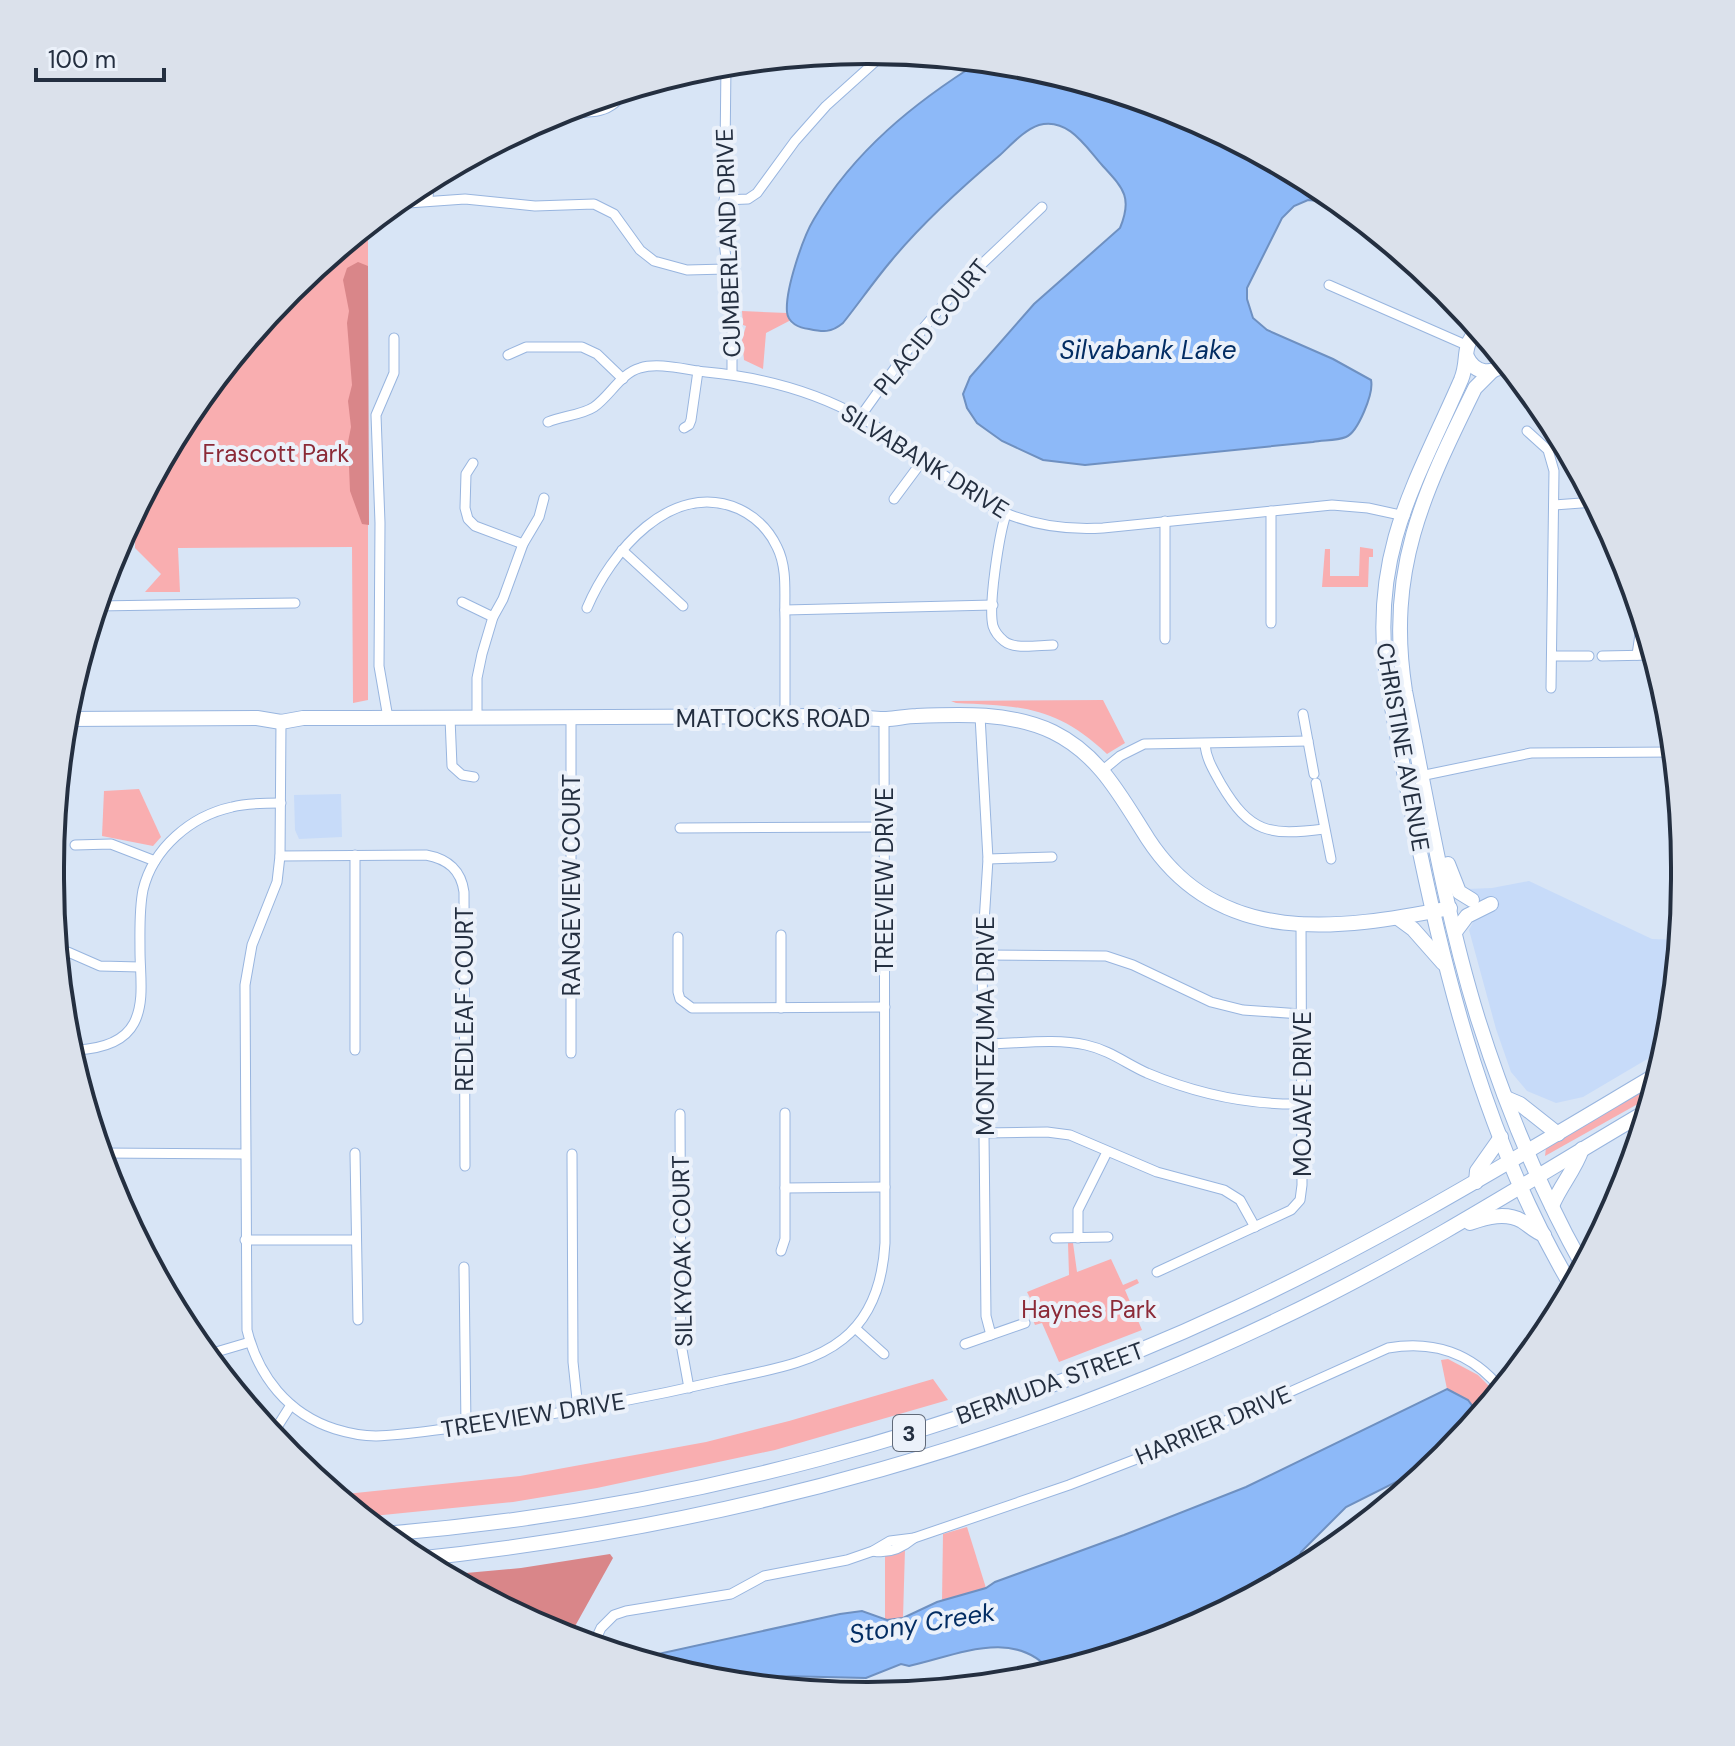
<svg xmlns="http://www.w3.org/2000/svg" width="1735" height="1746" viewBox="0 0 1735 1746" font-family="'DM Sans',sans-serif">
  <rect width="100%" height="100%" fill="#d8e5f6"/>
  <g fill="#c7dbf9">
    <path d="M341 794 342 837 299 839 295 830 294 795Z"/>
    <path d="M1529 881 1652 939 1678 940 1666 1048 1583 1097 1556 1103 1527 1091 1511 1072 1496 1029 1469 930 1474 920 1467 889 1492 888Z"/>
  </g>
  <g fill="#f9aeb0">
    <path d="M368 225V700L353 703 352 547 178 548 180 592H145L161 574 135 548V513L188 414 289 290Z"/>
    <path d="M742 311 787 313 791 320 766 333 763 369 744 360 742 340 746 326 743 325Z"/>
    <path d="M1360 547 1373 549V557H1369L1368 587H1322L1325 549H1330V576H1359Z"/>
    <path d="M1103 700 1125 743 1107 754C1056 706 1021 706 956 703L951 701Z"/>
    <path d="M139 789 161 837 153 846 102 836 104 791Z"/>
    <path d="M1655 1084 1652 1096 1545 1156 1546 1148Z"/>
    <path d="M1068 1243H1073L1077 1272 1111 1259 1123 1285 1137 1279 1139 1283 1125 1290 1142 1330 1059 1362 1042 1323 1035 1325 1031 1315 1037 1312 1027 1292 1069 1275Z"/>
    <path d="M1448 1359 1478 1375 1497 1394 1479 1415 1468 1400 1447 1389 1441 1360Z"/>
    <path d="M933 1379 948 1400 775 1450 597 1488 513 1502 363 1517 336 1495 520 1476 706 1442 789 1421Z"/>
    <path d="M967 1527 986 1588 942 1602 943 1534Z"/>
    <path d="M905 1549 903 1618 887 1620 885 1619V1555Z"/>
  </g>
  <g fill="#d98689">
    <path d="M358 262 368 266 369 525 362 524 350 491 348 442 351 427 348 401 352 385 347 323 349 311 343 280 347 268Z"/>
    <path d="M610 1554 613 1558 574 1628 553 1625 467 1582 466 1573 521 1568Z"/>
  </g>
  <g fill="#8db9f8" stroke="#6e90c1" stroke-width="2">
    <path d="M981 61 1027 66 1180 112 1321 188 1362 221 1319 201 1308 200 1294 206 1282 218 1247 288V299L1253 318 1267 330 1333 359 1371 380C1374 393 1358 432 1346 437 1336 441 1323 440 1313 442L1085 465 1043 460 1002 441 977 423 967 408 963 394 970 377 1034 304 1120 228C1133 197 1123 188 1102 165 1086 147 1068 117 1039 125 1024 130 1011 145 1000 155 962 187 923 222 891 261 874 281 859 303 843 323 831 333 823 332 809 329 799 328 788 323 787 312 785 290 803 237 814 219 854 151 915 102 981 61Z"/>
    <path d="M1447 1389 1468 1400 1479 1415 1442 1459 1346 1507 1301 1552 1293 1573 1181 1634 1052 1673C1016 1626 955 1656 909 1666L901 1664 866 1678 782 1676 772 1678 763 1686 708 1680 658 1665V1654L840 1614 862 1611 887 1620 903 1618 937 1602 986 1588 995 1582 1124 1535 1246 1487Z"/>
  </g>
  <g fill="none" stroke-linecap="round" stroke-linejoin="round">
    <defs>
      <g id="street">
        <path d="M726 64 724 242 732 306V374"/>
        <path d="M557 112C582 112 610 118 624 91"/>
        <path d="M428 200 429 180"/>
        <path d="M724 200 748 199 757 193 795 141 826 106 886 52"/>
        <path d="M394 204 465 199 535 206 594 204 614 214 640 250 654 261 687 270 726 269"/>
        <path d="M1329 285 1466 345"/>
        <path d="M508 355 526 347H582L597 354 623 379"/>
        <path d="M860 417 925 326 965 280 1042 207"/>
        <path d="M548 422C562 416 582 415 594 407 610 396 621 373 640 368 659 362 686 370 706 372 760 377 814 391 862 418 953 470 985 535 1103 528L1332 505 1368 508 1405 516"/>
        <path d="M684 428 689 425 691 420 698 371"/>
        <path d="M1527 431 1548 450 1554 471 1551 688"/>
        <path d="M473 463 466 474 465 508 468 519 475 526 523 544"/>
        <path d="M894 499 923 460"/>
        <path d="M1554 505 1595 502"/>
        <path d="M1006 514C999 535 988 606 993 626 995 632 999 637 1004 641 1015 650 1039 645 1053 645"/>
        <path d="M622 550 683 606"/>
        <path d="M462 602 493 617"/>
        <path d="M97 606 295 603"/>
        <path d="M587 608C610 553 671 479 739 509 756 517 769 530 777 547 788 569 784 595 785 619 785 652 785 684 785 717"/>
        <path d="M785 610 993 605"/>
        <path d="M1271 623V511"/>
        <path d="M1165 639V521"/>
        <path d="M1637 655 1642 620"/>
        <path d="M1552 656H1589"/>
        <path d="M1602 656 1653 655"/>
        <path d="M1303 714 1314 774"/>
        <path d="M980 716 988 859 982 955 986 1316 991 1335"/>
        <path d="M388 718 379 666 380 523 376 415 394 373V338"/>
        <path d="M450 718 452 766 462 775 474 777"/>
        <path d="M477 718V678L482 654 493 617 503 599 523 544 539 517 544 498"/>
        <path d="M281 722 280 856 277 882 252 945 245 985 247 1330C258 1376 288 1414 335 1429 348 1433 362 1436 376 1436 405 1435 433 1430 461 1427 549 1416 636 1400 723 1380 762 1371 811 1365 843 1339 872 1316 883 1279 885 1243L884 719"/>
        <path d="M1205 744C1206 759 1214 771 1221 784 1250 833 1269 836 1324 829"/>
        <path d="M1103 770 1120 756 1144 744 1308 741"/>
        <path d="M1406 779 1531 753 1674 752"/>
        <path d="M1316 783 1331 859"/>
        <path d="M680 828 883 827"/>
        <path d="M75 845 111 844 155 861"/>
        <path d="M280 856 426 855C448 859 461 870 464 892L465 1166"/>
        <path d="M988 859 1052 857"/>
        <path d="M781 935V1008"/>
        <path d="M678 937V992L680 999 692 1008 885 1007"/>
        <path d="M68 952 100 966 140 967"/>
        <path d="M982 955 1106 956 1133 965 1211 1002 1243 1010 1301 1014"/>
        <path d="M983 1044C1016 1044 1054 1038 1086 1045 1109 1050 1127 1064 1147 1073 1197 1094 1248 1105 1302 1104"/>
        <path d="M76 1050C97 1049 123 1044 134 1023 145 1002 140 974 140 951 140 931 139 910 143 890 153 848 191 816 232 807 248 803 265 803 281 803"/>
        <path d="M355 1050V855"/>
        <path d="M571 1053V718"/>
        <path d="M680 1114 681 1344 689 1388"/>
        <path d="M984 1133 1047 1132 1070 1135 1157 1172 1224 1190 1240 1200 1255 1227"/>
        <path d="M100 1153 245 1154"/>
        <path d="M355 1153 358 1320"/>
        <path d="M572 1154 573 1362 578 1409"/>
        <path d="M785 1188 885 1187"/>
        <path d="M1055 1238 1108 1237"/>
        <path d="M1078 1238V1210L1107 1152"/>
        <path d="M245 1240H355"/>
        <path d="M781 1251 785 1239V1113"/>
        <path d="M464 1267 466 1426"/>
        <path d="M1157 1272 1291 1210 1300 1200 1302 1185 1301 922"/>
        <path d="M855 1328 884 1354"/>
        <path d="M965 1344 1025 1323"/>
        <path d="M206 1355 250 1342"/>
        <path d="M272 1435 291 1405"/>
        <path d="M873 1551C888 1554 902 1548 914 1538"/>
        <path d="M593 1645 601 1628 614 1615 626 1611 731 1594 764 1576 847 1560 873 1551 890 1541 914 1538 1069 1485 1165 1448 1388 1348C1433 1340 1472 1353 1501 1389"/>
      </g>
      <g id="secondary">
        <path d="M1478 329C1460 349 1470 358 1461 380 1417 481 1374 546 1385 662 1392 716 1404 770 1414 823 1446 983 1488 1146 1572 1287"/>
        <path d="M1467 357C1475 374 1493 376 1505 362"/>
        <path d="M1492 371 1475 388C1423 494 1386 570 1405 691 1427 801 1445 912 1478 1019 1505 1104 1539 1188 1583 1266"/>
        <path d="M65 719 257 718 281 722 303 718H364L843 716C857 717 872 719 886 719 896 719 906 716 916 716 961 714 1011 712 1053 732 1100 755 1121 797 1148 839 1219 948 1339 930 1450 908"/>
        <path d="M1448 864 1459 892 1472 900"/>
        <path d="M1398 918 1413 929 1443 963"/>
        <path d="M1455 932 1467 916 1491 904"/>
      </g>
      <g id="primary">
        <path d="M1506 1098 1520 1104 1558 1134"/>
        <path d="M1476 1182 1477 1171 1501 1137"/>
        <path d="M1552 1206C1560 1186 1575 1170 1582 1149"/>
        <path d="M1470 1223C1487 1217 1506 1212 1522 1221 1530 1226 1534 1231 1544 1235"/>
        <path d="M384 1534C678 1510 971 1432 1238 1307 1384 1239 1521 1155 1659 1073"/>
        <path d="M415 1559C731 1526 1040 1440 1324 1297 1435 1241 1540 1174 1647 1111"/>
      </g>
    </defs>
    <use href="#street" stroke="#98b5df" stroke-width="11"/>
    <use href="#secondary" stroke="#98b5df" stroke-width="16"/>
    <use href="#primary" stroke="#98b5df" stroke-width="16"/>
    <use href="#street" stroke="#fff" stroke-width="9"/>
    <use href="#secondary" stroke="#fff" stroke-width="14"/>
    <use href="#primary" stroke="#fff" stroke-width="14"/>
  </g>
  <g text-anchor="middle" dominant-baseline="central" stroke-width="8" stroke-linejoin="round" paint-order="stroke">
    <rect fill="#ebf1fa" stroke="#606978" stroke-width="2" x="893" y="1415" width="32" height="36" rx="6"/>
    <g font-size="22" font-weight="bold" fill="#242f40">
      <text x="909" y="1433">3</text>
    </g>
    <g font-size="24" fill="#242f40" stroke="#ebf1fa">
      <text transform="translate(728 243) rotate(-92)">CUMBERLAND DRIVE</text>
      <text transform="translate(931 327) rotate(-51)">PLACID COURT</text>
      <text transform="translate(925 461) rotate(32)">SILVABANK DRIVE</text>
      <text x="773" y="718">MATTOCKS ROAD</text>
      <text transform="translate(1403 747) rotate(80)">CHRISTINE AVENUE</text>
      <text transform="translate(884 880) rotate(-90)">TREEVIEW DRIVE</text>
      <text transform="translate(571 885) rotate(-90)">RANGEVIEW COURT</text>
      <text transform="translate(464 999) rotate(-90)">REDLEAF COURT</text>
      <text transform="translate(985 1026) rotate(-90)">MONTEZUMA DRIVE</text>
      <text transform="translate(1302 1094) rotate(-90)">MOJAVE DRIVE</text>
      <text transform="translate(682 1251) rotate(-91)">SILKYOAK COURT</text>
      <text transform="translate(1050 1383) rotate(-20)">BERMUDA STREET</text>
      <text transform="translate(533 1415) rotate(-9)">TREEVIEW DRIVE</text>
      <text transform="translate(1213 1425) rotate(-23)">HARRIER DRIVE</text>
    </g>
    <g font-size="24" fill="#8c2a37" stroke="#ebf1fa">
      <text x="276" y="453">Frascott Park</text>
      <text x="1089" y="1309">Haynes Park</text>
    </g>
    <g font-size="26" font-style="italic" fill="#032d63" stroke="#ebf1fa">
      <text x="1148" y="350">Silvabank Lake</text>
      <text transform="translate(922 1623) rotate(-9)">Stony Creek</text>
    </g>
  </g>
  <path d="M0 0H1735V1746H0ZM867 64H868A803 803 0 0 1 1671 867V879A803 803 0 0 1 868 1682H867A803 803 0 0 1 64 879V867A803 803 0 0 1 867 64Z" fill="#dbe1eb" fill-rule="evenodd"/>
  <path fill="none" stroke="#242f40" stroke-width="4" d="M867 64H868A803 803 0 0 1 1671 867V879A803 803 0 0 1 868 1682H867A803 803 0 0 1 64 879V867A803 803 0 0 1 867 64Z"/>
  <path d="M36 68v12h128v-12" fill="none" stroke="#242f40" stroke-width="4"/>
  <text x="48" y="68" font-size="24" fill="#242f40" stroke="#ebf1fa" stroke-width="6" paint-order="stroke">100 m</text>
</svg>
